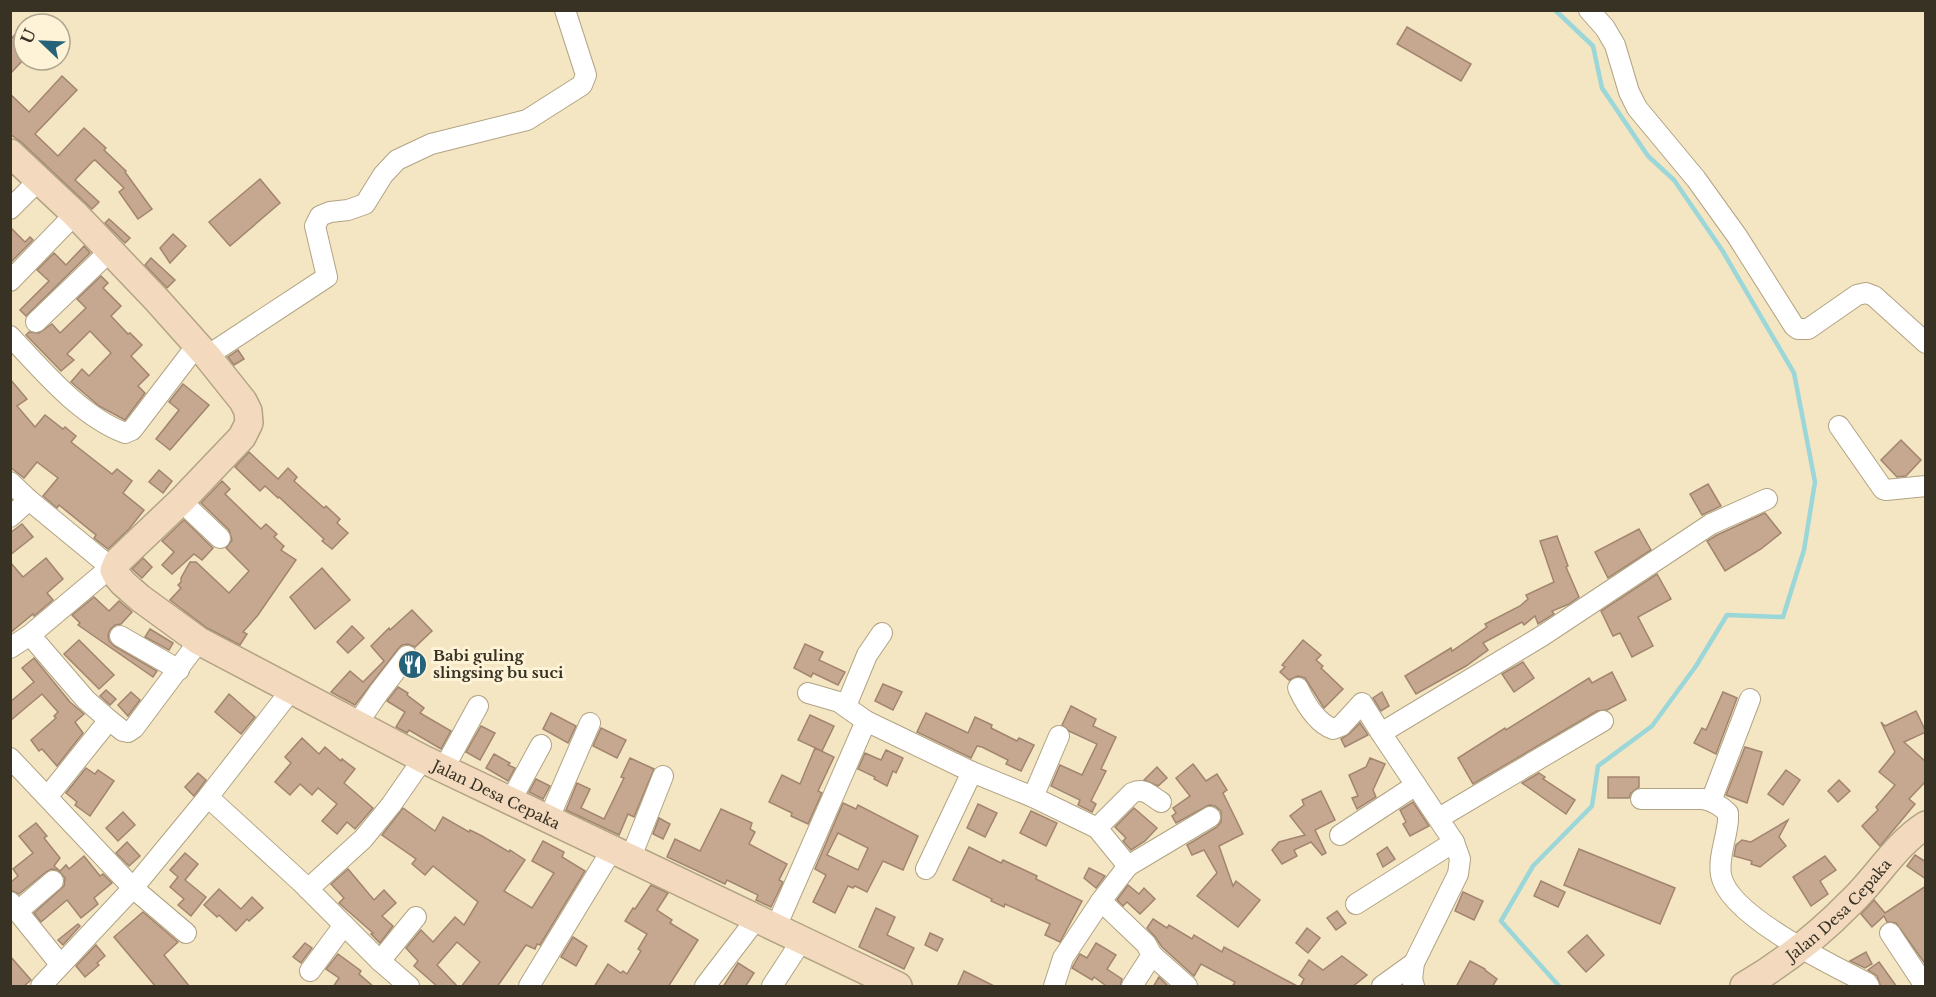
<svg xmlns="http://www.w3.org/2000/svg" width="1936" height="997" viewBox="0 0 1936 997" font-family="'Libre Baskerville',serif">
  <rect width="100%" height="100%" fill="#f4e5c3"/>
  <g fill="none" stroke-linecap="round" stroke-linejoin="round">
    <path stroke="#9bd6d9" stroke-width="4.5" d="M1555 10 1593 46 1602 88 1648 156 1674 180 1722 250 1794 373 1815 482 1804 550 1783 617 1727 615 1696 666 1652 726 1598 766 1592 806 1533 866 1501 921 1559 986"/>
  </g>
  <g fill="#c6a790" stroke="#a2856f" stroke-width="1.5" fill-rule="evenodd">
    <path d="M24 25V59L10 74V40Z"/>
    <path d="M1407 27 1471 64 1461 81 1397 44Z"/>
    <path d="M62 76 77 90 35 134 58 156 84 128 106 148 104 150 126 171 125 172 152 209 138 219 119 192 124 188 95 160 93 161 75 180 99 202 92 209 21 142 10 134V94L29 112Z"/>
    <path d="M260 179 280 203 230 246 209 222Z"/>
    <path d="M109 219 130 238 125 243 105 223Z"/>
    <path d="M10 227 25 242 30 237 33 240 10 263Z"/>
    <path d="M173 234 186 246 170 263 160 248Z"/>
    <path d="M84 246 90 253 26 316 20 310 49 281 37 270 54 253 66 265Z"/>
    <path d="M151 258 175 280 167 288 145 265Z"/>
    <path d="M101 276 108 283 103 288 121 306 111 316 128 334 130 333 142 345 131 356 149 375 138 386 145 393 125 420 99 406 71 382 82 369 89 376 111 353 90 331 67 354 74 360 61 371 26 335 29 332 39 333 52 324 60 333 86 308 77 299Z"/>
    <path d="M238 350 244 359 234 365 228 357Z"/>
    <path d="M10 379 27 399 17 406 35 427 45 415 63 429 65 427 76 436 71 442 112 474 117 469 132 481 123 493 144 510 129 529 108 549 94 538 96 535 59 505 57 508 43 496 58 478 37 462 24 478 10 467Z"/>
    <path d="M183 384 209 405 170 450 156 439 179 410 169 402Z"/>
    <path d="M1901 440 1921 460 1906 476 1897 477 1881 460Z"/>
    <path d="M249 452 278 479 288 468 297 477 294 481 324 508 326 506 340 519 337 523 348 533 332 549 322 541 324 539 279 497 278 498 265 486 260 491 235 467Z"/>
    <path d="M159 470 172 481 163 493 149 482Z"/>
    <path d="M222 481 230 489 225 494 261 529 266 524 277 534 274 537 284 546 281 550 296 560 258 615 243 632 247 634 240 645 207 628 170 600 181 588 178 585 181 582V578L190 562H196L229 593 249 571 226 548 232 540 229 530 201 503Z"/>
    <path d="M1708 484 1721 506 1702 515 1690 494Z"/>
    <path d="M1765 513 1781 533 1761 549 1725 571 1707 541 1717 535Z"/>
    <path d="M184 520 213 548 202 560 194 554 172 574 162 565 174 552 162 541Z"/>
    <path d="M22 524 33 537 10 555V533Z"/>
    <path d="M1639 529 1651 550 1608 578 1595 552Z"/>
    <path d="M1557 536 1568 566 1566 567 1579 597 1569 604 1552 611 1554 614 1538 624 1535 616 1524 625 1522 622 1483 643 1488 650 1466 666 1416 694 1405 676 1451 648 1452 651 1487 627 1485 624 1520 606 1528 599 1526 595 1554 582 1540 541Z"/>
    <path d="M46 558 63 579 47 593 53 600 34 616 33 614 10 633V562L23 577Z"/>
    <path d="M143 558 152 567 142 578 132 569Z"/>
    <path d="M322 568 350 600 315 629 290 597Z"/>
    <path d="M1657 574 1671 599 1638 617 1653 646 1632 657 1620 633 1613 636 1601 611Z"/>
    <path d="M94 597 109 611 119 601 132 612 121 624 115 625 110 630 108 635 109 641 114 646 157 671 153 677 78 625 80 623 72 615Z"/>
    <path d="M412 610 432 631 415 647 408 644 402 645 398 649 355 705 331 692 350 671 363 682 384 661 371 646 389 628 390 630Z"/>
    <path d="M352 626 364 638 348 653 337 642Z"/>
    <path d="M150 629 173 643 169 650 145 637Z"/>
    <path d="M79 640 114 675 99 689 64 654Z"/>
    <path d="M1303 640 1321 655 1316 660 1323 666 1321 668 1343 689 1324 708 1305 678 1298 676 1289 680 1280 672 1285 667 1282 665Z"/>
    <path d="M805 644 823 652 819 660 845 672 838 685 813 673 811 677 794 668Z"/>
    <path d="M34 658 70 702 84 714 75 722 83 733 57 766 42 749 39 751 31 740 56 718 54 716 58 712 42 694 10 721V702L34 682 22 668Z"/>
    <path d="M1523 662 1534 678 1514 692 1502 674Z"/>
    <path d="M1612 672 1626 700 1607 710 1597 711 1473 784 1458 758 1505 728 1506 730 1589 678 1592 683Z"/>
    <path d="M883 684 902 692 893 710 875 701Z"/>
    <path d="M398 687 408 693 407 695 424 708 420 713 451 731 441 749 409 730 407 733 396 727 405 712 387 701Z"/>
    <path d="M106 690 116 699 110 705 100 696Z"/>
    <path d="M131 692 140 700 128 716 118 705Z"/>
    <path d="M1382 692 1389 706 1381 711 1373 698Z"/>
    <path d="M1723 692 1737 698 1716 754 1694 743 1702 728 1706 730Z"/>
    <path d="M229 694 255 717 241 734 215 712Z"/>
    <path d="M1071 706 1096 719 1093 726 1116 737 1101 769 1106 771 1091 801 1096 804 1092 812 1078 805 1080 800 1051 786 1060 765 1082 775 1097 744 1069 731 1062 725Z"/>
    <path d="M1916 711 1926 732 1904 742 1926 762V781L1909 799 1915 804 1880 846 1862 826 1878 810 1876 807 1895 785 1879 772 1895 752 1881 722 1885 726Z"/>
    <path d="M551 713 576 726 568 743 543 729Z"/>
    <path d="M926 713 968 733 975 717 992 725 991 728 1017 741 1019 738 1034 745 1021 771 1006 764 1008 760 982 747 977 746 971 758 917 732Z"/>
    <path d="M810 715 834 726 822 751 798 740Z"/>
    <path d="M1360 723 1368 735 1345 747 1341 739 1349 734Z"/>
    <path d="M481 726 495 733 480 760 466 752Z"/>
    <path d="M601 728 626 740 617 758 593 746Z"/>
    <path d="M302 738 319 754 325 747 341 761 342 759 355 769 344 783 373 808 355 829 347 822 337 834 322 821 337 804 318 788 312 795 300 784 290 795 275 782 291 763 285 757Z"/>
    <path d="M1745 747 1762 752 1747 803 1726 795Z"/>
    <path d="M815 748 834 757 818 791 822 793 808 824 791 816 792 813 769 802 782 775 800 784Z"/>
    <path d="M886 750 903 758 896 773 893 771 887 786 874 779 875 777 858 769 865 753 881 760Z"/>
    <path d="M494 754 510 763 508 765 515 768 508 781 486 768Z"/>
    <path d="M630 758 654 769 634 817 628 814 619 835 566 810 577 783 590 789 581 808 604 819 624 778 621 777Z"/>
    <path d="M1370 758 1385 764 1373 790 1376 797 1357 809 1352 798 1358 796 1349 775 1366 767Z"/>
    <path d="M1193 764 1206 781 1217 774 1227 790 1223 793 1243 834 1219 846 1233 886 1236 881 1260 900 1238 927 1197 896 1217 873 1204 850 1192 855 1187 845 1217 827 1221 822V811L1215 806 1209 805 1176 823 1172 816 1176 813 1173 808 1190 796 1176 778Z"/>
    <path d="M1157 767 1167 778 1158 786 1144 780Z"/>
    <path d="M86 768 95 774 98 770 114 781 90 816 75 805 77 802 66 793Z"/>
    <path d="M1786 770 1800 780 1783 805 1768 794Z"/>
    <path d="M198 773 206 780 194 796 185 787Z"/>
    <path d="M1539 773 1545 777 1543 779 1575 800 1566 814 1522 783Z"/>
    <path d="M1608 777H1639V787L1631 793 1629 798H1608Z"/>
    <path d="M536 779 550 786 543 799 529 792Z"/>
    <path d="M1839 780 1850 791 1838 802 1828 791Z"/>
    <path d="M1321 791 1335 820 1315 830 1326 853 1322 855 1311 842 1294 850 1297 856 1282 864 1272 850 1279 842 1305 835 1290 816 1304 805 1302 800Z"/>
    <path d="M1413 802 1429 826 1410 836 1403 824 1406 822 1400 810Z"/>
    <path d="M843 803 856 809 858 805 918 836 903 870 883 861 867 892 855 886 853 888 848 886 835 913 813 902 826 875 815 869ZM838 833 868 848 858 870 827 855Z"/>
    <path d="M978 804 997 813 985 837 967 828Z"/>
    <path d="M403 808 435 831 443 817 469 832 470 830 482 836 509 852 510 850 525 860 504 891 532 908 554 873 532 861 543 841 564 852 562 857 585 871 540 945 537 944 535 949 526 945 497 987H461L480 962 457 942 437 965 458 987H438L414 966 418 961 406 948 421 930 433 942 455 917 464 925 478 902 433 866 425 875 412 864 416 859 382 835Z"/>
    <path d="M1134 808 1157 828 1145 841 1131 850 1123 841 1126 838 1115 827Z"/>
    <path d="M721 809 752 823 750 829 755 832 749 844 787 864 779 880 783 882 771 907 756 900 758 895 727 880 725 884 667 857 675 839 700 851Z"/>
    <path d="M1031 811 1057 823 1046 846 1020 833Z"/>
    <path d="M123 812 135 825 118 841 106 828Z"/>
    <path d="M659 818 670 824 663 839 653 834Z"/>
    <path d="M1788 820 1779 837 1786 846 1760 867 1751 864 1752 861 1734 856 1736 845 1742 840 1751 842Z"/>
    <path d="M36 823 47 836 44 838 60 858 54 866 60 871 66 865 69 869 84 856 100 876 103 874 112 883 94 898 98 904 81 918 67 900 41 922 34 913 64 886 65 878 58 870 51 869 46 872 19 894 10 890V883L18 876 13 869 33 853 19 836Z"/>
    <path d="M127 842 140 856 129 866 116 853Z"/>
    <path d="M969 847 1001 863 1003 860 1037 876 1036 879 1082 901 1060 942 1045 935 1050 924 1005 904 1004 907 991 901 992 899 953 880Z"/>
    <path d="M1387 847 1395 859 1383 867 1377 854Z"/>
    <path d="M1579 849 1675 888 1660 924 1564 885Z"/>
    <path d="M185 853 198 864 185 880 206 897 191 916 178 905 184 899 170 887 178 877 170 870Z"/>
    <path d="M1915 855 1926 862V879L1907 866Z"/>
    <path d="M1825 856 1836 870 1820 881 1828 894 1811 906 1793 877Z"/>
    <path d="M1089 868 1105 876 1096 888 1084 878Z"/>
    <path d="M348 869 374 900 384 890 396 903 382 916 393 926 380 943 371 934 373 933 339 903 344 898 331 884Z"/>
    <path d="M1541 881 1565 892 1558 907 1534 896Z"/>
    <path d="M651 885 668 893 657 910 672 920 670 923 698 940 668 987H594L608 964 621 973 623 971 627 974 641 951 638 949 647 934 625 921 633 908 635 909Z"/>
    <path d="M1128 885 1139 894 1144 888 1155 899 1140 914 1127 902 1123 906 1117 900Z"/>
    <path d="M1926 886V965L1896 923 1887 922 1884 916 1872 927 1861 914 1874 900 1885 913Z"/>
    <path d="M219 889 241 909 252 897 263 908 249 921 247 919 236 931 219 915 217 917 204 905Z"/>
    <path d="M1463 892 1483 901 1474 920 1455 911Z"/>
    <path d="M876 908 895 917 887 935 914 948 904 969 859 947Z"/>
    <path d="M1337 911 1346 923 1336 930 1327 918Z"/>
    <path d="M143 912 178 942 164 955 190 987H156L114 937Z"/>
    <path d="M1153 919 1167 928 1169 925 1192 939 1194 935 1222 952 1224 947 1299 987H1232L1235 982 1201 964 1194 976 1162 947 1156 938 1147 928Z"/>
    <path d="M78 924 80 926 63 945 58 940Z"/>
    <path d="M1307 928 1320 938 1308 953 1296 943Z"/>
    <path d="M930 933 943 939 937 951 925 945Z"/>
    <path d="M1587 935 1604 955 1586 972 1568 952Z"/>
    <path d="M573 937 587 946 576 966 561 957Z"/>
    <path d="M305 943 312 948 301 963 293 957Z"/>
    <path d="M1096 943 1116 955 1107 969 1122 979 1120 987H1108L1094 977 1092 980 1072 968 1080 954 1087 958Z"/>
    <path d="M96 945 105 956 97 963 99 965 85 977 76 966Z"/>
    <path d="M1866 952 1872 964 1865 968 1850 961Z"/>
    <path d="M338 954 361 971 359 974 374 987H333L339 978 326 969Z"/>
    <path d="M10 956 31 980 23 987H10Z"/>
    <path d="M1342 956 1367 975 1352 987H1300L1304 979 1299 975 1309 960 1323 970Z"/>
    <path d="M1470 961 1485 969V970L1497 979 1492 987H1456Z"/>
    <path d="M1879 962 1897 987H1881L1877 976 1868 970Z"/>
    <path d="M738 963 754 973 745 987H723Z"/>
    <path d="M964 971 996 987H957Z"/>
    <path d="M1159 977 1169 987H1153Z"/>
  </g>
  <g fill="none" stroke-linecap="round" stroke-linejoin="round">
    <defs>
      <g id="street">
        <path d="M1589 10 1605 28 1615 45 1629 92 1637 108 1696 179 1737 236 1794 326 1798 329H1808L1857 295 1866 293 1874 296 1926 343"/>
        <path d="M10 209 38 181"/>
        <path d="M10 281 75 214"/>
        <path d="M36 322 110 251"/>
        <path d="M10 336C42 370 80 416 125 433L132 430 197 345"/>
        <path d="M207 356 327 277 315 226 320 216 330 212 348 210 365 204 383 175 397 160 431 144 527 120 582 85 586 75 565 10"/>
        <path d="M1839 426 1883 489 1886 490 1926 486"/>
        <path d="M10 482 29 500 114 570"/>
        <path d="M181 501 220 538"/>
        <path d="M10 517 29 500"/>
        <path d="M30 635 86 700 109 720 48 796"/>
        <path d="M120 636 179 670"/>
        <path d="M10 648 30 635 111 567"/>
        <path d="M1298 688C1305 703 1317 723 1333 729L1341 726 1362 703 1381 733"/>
        <path d="M808 693 839 702 866 721 972 772 1033 797 1097 828 1128 866"/>
        <path d="M846 706 867 655 882 633"/>
        <path d="M109 720 123 731 128 732 134 728 199 641"/>
        <path d="M357 724 379 692 407 656"/>
        <path d="M10 758 133 888 186 933"/>
        <path d="M444 768 478 706"/>
        <path d="M208 797 301 882 380 961 409 986"/>
        <path d="M1033 797 1059 736"/>
        <path d="M1641 799H1703C1713 801 1720 805 1728 813V820C1727 837 1718 857 1721 875 1728 915 1831 965 1867 983L1869 986"/>
        <path d="M511 800 541 745"/>
        <path d="M1711 801 1750 699"/>
        <path d="M549 818 590 723"/>
        <path d="M1439 818 1603 721"/>
        <path d="M1097 828 1132 793C1144 787 1151 796 1161 802"/>
        <path d="M1340 835 1416 785"/>
        <path d="M631 857 663 776"/>
        <path d="M926 869 972 772"/>
        <path d="M308 889 363 839 391 805 423 759"/>
        <path d="M1101 901 1146 944 1152 955 1132 986"/>
        <path d="M10 902 60 964"/>
        <path d="M1356 904 1454 842"/>
        <path d="M18 911 53 881"/>
        <path d="M776 927 866 721"/>
        <path d="M1890 933 1925 986"/>
        <path d="M1152 955 1187 986"/>
        <path d="M380 961 416 917"/>
        <path d="M310 971 344 925"/>
        <path d="M41 986 133 888 208 797 292 689"/>
        <path d="M529 986 613 848"/>
        <path d="M705 986 757 918"/>
        <path d="M772 986 802 940"/>
        <path d="M1054 986 1063 958 1101 901 1128 866 1210 817"/>
        <path d="M1382 986 1414 963"/>
        <path d="M1414 986 1412 979 1414 963 1458 874 1460 859 1454 842 1381 733 1542 636 1711 524 1767 499"/>
      </g>
      <g id="secondary">
        <path id="s1" d="M10 153 75 214 157 300 207 356 243 401 248 411 249 423 242 437 181 501 118 561 114 570 117 576 123 583 140 598 199 641 423 759 898 986"/>
        <path id="s2" d="M1744 986C1783 963 1820 934 1852 901 1876 878 1897 843 1926 825"/>
      </g>
    </defs>
    <use href="#street" stroke="#b2a483" stroke-width="22"/>
    <use href="#secondary" stroke="#b2a483" stroke-width="30"/>
    <use href="#street" stroke="#fff" stroke-width="20"/>
    <use href="#secondary" stroke="#f3dabf" stroke-width="27"/>
  </g>
  <defs>
    <symbol id="restaurant-disc" viewBox="-11 -11 22 22"><circle r="9.5" fill="#26627a" stroke="#fef3d7"/><path d="M-5-6h1v4h1v-4h1v4h1v-4h1v5L-1.5 .5V6h-2V.5L-5-1ZM5-6V6H3V1.5H1.5Q1.5-4 5-6Z" fill="#fff"/></symbol>
  </defs>
  <g fill-rule="evenodd">
    <use href="#restaurant-disc" x="396" y="648" width="33" height="33"/>
  </g>
  <g text-anchor="middle" dominant-baseline="central" stroke-width="6" stroke-linejoin="round" paint-order="stroke">
    <g font-size="15" font-weight="bold" fill="#373224" stroke="#fef3d7" text-anchor="start">
      <text x="433" y="655">Babi guling<tspan x="433" dy="17">slingsing bu suci</tspan></text>
    </g>
    <g font-size="15" fill="#373224" stroke="#fef3d7">
      <text stroke="none"><textPath href="#s1" startOffset="1011">Jalan Desa Cepaka</textPath></text>
      <text stroke="none"><textPath href="#s2" startOffset="122">Jalan Desa Cepaka</textPath></text>
    </g>
  </g>
  <rect width="1936" height="997" fill="none" stroke="#373224" stroke-width="24"/>
  <g transform="translate(42 42) rotate(293)"><circle r="28" fill="#fef3d7" stroke="#aea68f" stroke-width="1.5"/>
  <path d="M0-4.5L10 22L0 15L-10 22Z" fill="#26627a"/>
  <text y="-9" font-size="16" font-weight="bold" text-anchor="middle" fill="#373224">U</text>
  </g>
</svg>
